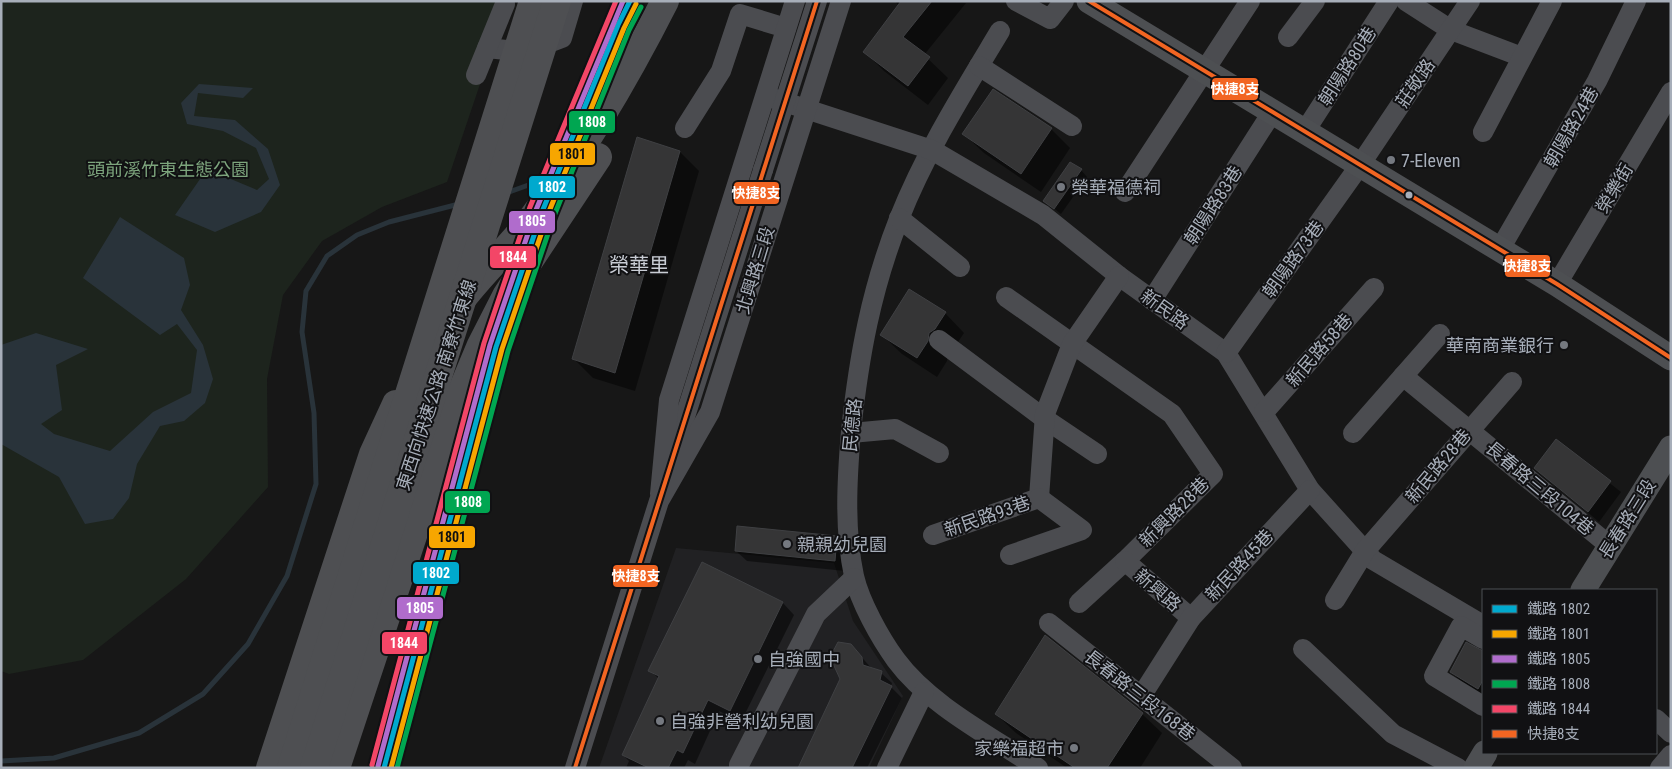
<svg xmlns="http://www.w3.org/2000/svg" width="1672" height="769" viewBox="0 0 1672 769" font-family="'Roboto Condensed','Noto Sans TC',sans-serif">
  <rect width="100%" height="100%" fill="#171717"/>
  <path fill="#212123" d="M676 548 834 563 853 621 903 696 869 768H599Z"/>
  <path fill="#1d241d" d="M1 1H508L447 182 382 207 322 241 283 295 267 379 268 487 186 579 83 660 9 674 1 671Z"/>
  <g fill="#29333a">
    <path d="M199 84 253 88 243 98 198 93 194 116 235 120 268 149 280 185 261 212 215 232 175 215 207 169 257 190 269 179 256 148 223 131 187 124 181 103Z"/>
    <path d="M120 217 184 258 190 285 181 310 203 345 213 379 205 403 184 421 160 426 137 464 129 498 113 519 85 524 59 477 1 444V345L36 333 88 349 56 365 62 410 41 424 54 434 110 451 153 412 191 393 197 350 177 324 160 335 83 278Z"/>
  </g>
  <g fill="#0007">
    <path d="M895 1 966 3 924 55 948 78 928 105 884 71 865 52 899 6Z"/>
    <path d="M1051 129 1070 148 1041 192 984 153 964 134Z"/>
    <path d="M680 152 699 171 635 391 593 378 573 358Z"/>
    <path d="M1081 170 1087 177 1061 214 1045 201Z"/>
    <path d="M945 313 964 333 954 348 948 353 947 361 937 377 902 354 882 335Z"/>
    <path d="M1556 441 1621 492 1599 522 1536 468Z"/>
    <path d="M836 537 846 548 845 571 747 561 736 551Z"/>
    <path d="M703 563 783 603 794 615 741 722 719 711 695 764 688 760 684 768H626L629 761 623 755 659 679 650 670Z"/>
    <path d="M1466 644 1483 654V695L1462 682 1451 672Z"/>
    <path d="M851 645 872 669 881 673 892 683 891 687 902 698 867 768H799L842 679Z"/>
    <path d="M996 714H1142L1162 733 1140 768H1067L1016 733Z"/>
  </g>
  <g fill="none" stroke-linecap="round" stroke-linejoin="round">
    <g stroke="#29333a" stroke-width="5">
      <path d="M506 193 548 178"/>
      <path d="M1 761 54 758 139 733 203 694 248 644 287 576 316 484 314 413 302 332 306 291 327 256 357 235 389 222 459 204"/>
    </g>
  </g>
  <g fill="#353536" stroke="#3f4043">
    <path d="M901 1H932L903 37 930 57 908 86 863 52Z"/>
    <path d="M993 89 1052 128 1021 174 962 134Z"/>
    <path d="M637 137 680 151 615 373 572 359Z"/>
    <path d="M1070 162 1082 169 1054 209 1043 201Z"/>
    <path d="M909 289 946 312 935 329 929 333 928 341 917 358 880 335Z"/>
    <path d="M1556 439 1611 481 1588 512 1534 468Z"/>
    <path d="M737 526 837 536 835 561 735 551Z"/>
    <path d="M702 562 783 602 730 711 708 700 683 753 677 750 668 768H649L622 755 659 676 648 671Z"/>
    <path d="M1045 635 1143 713 1107 768H1075L995 714Z"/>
    <path d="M838 642 851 644 862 657 863 665 882 671 880 680 892 686 852 768H798L840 679 830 657Z"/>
    <path d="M1466 642 1483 651V680L1478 689 1450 672Z"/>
  </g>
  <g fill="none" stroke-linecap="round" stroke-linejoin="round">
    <g stroke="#4b4c50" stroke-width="20">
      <path d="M1016 1 1050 19 1064 1"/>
      <path d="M1406 1 1451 30 1522 57"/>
      <path d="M1000 31C964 91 925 153 899 219 871 290 859 356 851 431 847 479 844 529 854 576 860 602 880 638 896 660 929 705 992 737 1038 768"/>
      <path d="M1288 37 1315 1"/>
      <path d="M487 48 525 52 562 38 573 1"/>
      <path d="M979 66 1072 126"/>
      <path d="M476 75 505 4"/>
      <path d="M766 96 932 150 1043 215 1119 276 1226 353 1310 490 1373 560 1483 625"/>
      <path d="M685 128 721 71 740 14 786 28"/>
      <path d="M1305 131 1389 1"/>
      <path d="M1483 132 1552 1"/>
      <path d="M1125 192 1250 1"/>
      <path d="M899 218 960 267"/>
      <path d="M1500 249 1597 81 1636 1"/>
      <path d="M1557 284 1671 92"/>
      <path d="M1006 297 1172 414 1213 474 1125 561 1079 603"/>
      <path d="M1152 300 1273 111"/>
      <path d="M939 340 1045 419 1097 454"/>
      <path d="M1226 353 1360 165 1470 1"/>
      <path d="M1403 376 1610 546"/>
      <path d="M1264 412 1374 288"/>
      <path d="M851 433 895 429 939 453"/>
      <path d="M1353 433 1440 334"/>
      <path d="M671 461 763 170"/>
      <path d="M660 494 669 400 795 1"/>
      <path d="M933 535 1039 498 1045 414 1072 344 1119 276"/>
      <path d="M1010 555 1082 530 1039 498"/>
      <path d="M1125 561 1191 618"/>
      <path d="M1335 600 1365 551 1512 382"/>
      <path d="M1049 623 1232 768"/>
      <path d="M1483 639 1461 626 1434 676 1483 706"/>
      <path d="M1303 649 1393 734 1458 768"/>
      <path d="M1142 695 1191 618 1310 490"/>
      <path d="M1656 719 1671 733"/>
      <path d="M739 765 816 614 854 578"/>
      <path d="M575 768 659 501 710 412 841 1"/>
      <path d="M887 768 924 692"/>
      <path d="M1660 768 1671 755"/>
    </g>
    <g stroke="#4d4f52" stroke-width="25">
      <path d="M1089 1 1557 284 1671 358"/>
      <path d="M1583 590 1671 448"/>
      <path d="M1476 768 1485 753"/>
    </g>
    <g stroke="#4e4f52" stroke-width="28">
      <path d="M463 298C484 271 509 248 530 221 583 152 626 78 665 1"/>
      <path d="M270 768 373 454 396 404"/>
      <path d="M336 768 458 400 481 345 506 296 598 157"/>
    </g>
    <path stroke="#4b4c50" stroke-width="20" d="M763 170 817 1"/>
    <g stroke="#4e4f52" stroke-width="28">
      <path d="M291 768 533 1"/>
      <path d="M314 768 557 1"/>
    </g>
    <defs>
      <g id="bus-1">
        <path d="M1089 1 1557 284 1671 358"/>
        <path d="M575 768 817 1"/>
      </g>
    </defs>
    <use href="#bus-1" stroke="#111113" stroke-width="8"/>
    <use href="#bus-1" stroke="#f26522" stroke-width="4"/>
    <defs>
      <path id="rail-1" d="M384 768 496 347 542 212 618 25 630 1"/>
      <path id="rail-2" d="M391 768 502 349 548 214 624 28 636 4"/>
      <path id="rail-3" d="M378 766 490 345 536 210 623 1"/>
      <path id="rail-4" d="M397 768 508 351 554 216 629 30 641 7"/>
      <path id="rail-5" d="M372 765 484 343 530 207 616 1"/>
    </defs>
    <use href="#rail-1" stroke="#111113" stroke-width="9"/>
    <use href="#rail-2" stroke="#111113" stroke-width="9"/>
    <use href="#rail-3" stroke="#111113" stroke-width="9"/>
    <use href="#rail-4" stroke="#111113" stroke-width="9"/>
    <use href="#rail-5" stroke="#111113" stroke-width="9"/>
    <use href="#rail-1" stroke="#00a9ce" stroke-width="5"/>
    <use href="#rail-2" stroke="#f7a600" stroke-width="5"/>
    <use href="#rail-3" stroke="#b06ccc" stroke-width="5"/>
    <use href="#rail-4" stroke="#00a651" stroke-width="5"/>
    <use href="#rail-5" stroke="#f34667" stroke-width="5"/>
  </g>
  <g fill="#757980" stroke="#111113" stroke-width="2">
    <circle cx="1391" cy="160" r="5"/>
    <circle cx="1061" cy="187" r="5"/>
    <circle cx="1564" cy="345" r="5"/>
    <circle cx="787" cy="544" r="5"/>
    <circle cx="758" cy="659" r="5"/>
    <circle cx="660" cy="721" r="5"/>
    <circle cx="1074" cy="748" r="5"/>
  </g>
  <circle fill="#a7aeb9" stroke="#111113" stroke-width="2" cx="1409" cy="195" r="4.5"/>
  <g text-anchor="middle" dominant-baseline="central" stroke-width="4" stroke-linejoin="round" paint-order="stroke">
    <g font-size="18" fill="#a7aeb9" stroke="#111113">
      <text transform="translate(1347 66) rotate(-57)">朝陽路80巷</text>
      <text transform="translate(1415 83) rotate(-56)">莊敬路</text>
      <text transform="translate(1571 127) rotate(-60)">朝陽路24巷</text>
      <text transform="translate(1614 188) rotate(-59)">榮樂街</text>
      <text transform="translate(1213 205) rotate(-57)">朝陽路83巷</text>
      <text transform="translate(1293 259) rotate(-54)">朝陽路73巷</text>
      <text transform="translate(755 270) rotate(-73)">北興路三段</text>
      <text transform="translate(1165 309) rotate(36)">新民路</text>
      <text transform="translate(1319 350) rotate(-49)">新民路58巷</text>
      <text transform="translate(436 385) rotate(-72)">東西向快速公路 南寮竹東線</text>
      <text transform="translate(852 425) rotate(-84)">民德路</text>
      <text transform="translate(1438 466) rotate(-50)">新民路28巷</text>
      <text transform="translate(1540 488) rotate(40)">長春路三段104巷</text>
      <text transform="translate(1174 512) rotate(-45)">新興路28巷</text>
      <text transform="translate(987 516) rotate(-19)">新民路93巷</text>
      <text transform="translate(1627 519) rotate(-58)">長春路三段</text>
      <text transform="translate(1239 565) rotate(-47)">新民路45巷</text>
      <text transform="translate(1158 590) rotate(41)">新興路</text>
      <text transform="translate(1140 695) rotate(38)">長春路三段168巷</text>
    </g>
    <g font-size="18" fill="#a7aeb9" stroke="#111113" text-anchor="start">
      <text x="1401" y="160">7-Eleven</text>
      <text x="1071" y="187">榮華福德祠</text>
      <text x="1554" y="345" text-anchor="end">華南商業銀行</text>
      <text x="797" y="544">親親幼兒園</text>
      <text x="768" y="659">自強國中</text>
      <text x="670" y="721">自強非營利幼兒園</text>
      <text x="1064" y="748" text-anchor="end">家樂福超市</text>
    </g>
    <g font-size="18" fill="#7da57d" stroke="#111113">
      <text x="168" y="169">頭前溪竹東生態公園</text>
    </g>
    <g font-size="20" fill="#c9cdd5" stroke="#111113">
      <text x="639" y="265">榮華里</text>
    </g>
  </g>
  <g stroke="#111113" stroke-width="2">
    <rect x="1211" y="77" width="48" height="24" rx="5" fill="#f26522"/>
    <rect x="568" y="110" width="48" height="24" rx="5" fill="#00a651"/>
    <rect x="549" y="142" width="47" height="24" rx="5" fill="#f7a600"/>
    <rect x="528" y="175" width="48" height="24" rx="5" fill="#00a9ce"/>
    <rect x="733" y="181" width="47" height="24" rx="5" fill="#f26522"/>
    <rect x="508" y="210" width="48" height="24" rx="5" fill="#b06ccc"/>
    <rect x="489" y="245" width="48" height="24" rx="5" fill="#f34667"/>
    <rect x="1504" y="254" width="47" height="24" rx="5" fill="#f26522"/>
    <rect x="444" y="490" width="47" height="24" rx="5" fill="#00a651"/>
    <rect x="428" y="525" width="48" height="24" rx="5" fill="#f7a600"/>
    <rect x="412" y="561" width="48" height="24" rx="5" fill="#00a9ce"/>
    <rect x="612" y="564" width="47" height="24" rx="5" fill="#f26522"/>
    <rect x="396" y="596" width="48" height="24" rx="5" fill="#b06ccc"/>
    <rect x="381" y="631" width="47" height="24" rx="5" fill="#f34667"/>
  </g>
  <g font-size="14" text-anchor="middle" font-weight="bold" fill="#fff">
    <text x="1235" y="94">快捷8支</text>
    <text x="592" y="127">1808</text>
    <text x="552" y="192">1802</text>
    <text x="756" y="198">快捷8支</text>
    <text x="532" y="226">1805</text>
    <text x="513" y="262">1844</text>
    <text x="1527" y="271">快捷8支</text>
    <text x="468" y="507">1808</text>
    <text x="436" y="578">1802</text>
    <text x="636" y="581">快捷8支</text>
    <text x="420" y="613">1805</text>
    <text x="404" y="648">1844</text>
  </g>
  <g font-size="14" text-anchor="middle" font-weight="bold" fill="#111">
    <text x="572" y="159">1801</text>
    <text x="452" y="542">1801</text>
  </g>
  <rect width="1672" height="769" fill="none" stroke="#a7aeb9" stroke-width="5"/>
  <rect x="1482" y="589" width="175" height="165" fill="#111113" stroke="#4d5055"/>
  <rect x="1492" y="605" width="25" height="8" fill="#00a9ce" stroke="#4d5055"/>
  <text x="1527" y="614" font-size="15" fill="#a7aeb9">鐵路 1802</text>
  <rect x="1492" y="630" width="25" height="8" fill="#f7a600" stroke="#4d5055"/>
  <text x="1527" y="639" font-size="15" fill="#a7aeb9">鐵路 1801</text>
  <rect x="1492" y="655" width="25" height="8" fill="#b06ccc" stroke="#4d5055"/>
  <text x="1527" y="664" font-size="15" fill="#a7aeb9">鐵路 1805</text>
  <rect x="1492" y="680" width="25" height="8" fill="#00a651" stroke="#4d5055"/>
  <text x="1527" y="689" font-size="15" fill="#a7aeb9">鐵路 1808</text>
  <rect x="1492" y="705" width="25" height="8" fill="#f34667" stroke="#4d5055"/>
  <text x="1527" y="714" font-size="15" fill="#a7aeb9">鐵路 1844</text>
  <rect x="1492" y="730" width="25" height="8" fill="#f26522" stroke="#4d5055"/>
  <text x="1527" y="739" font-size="15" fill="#a7aeb9">快捷8支</text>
</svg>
